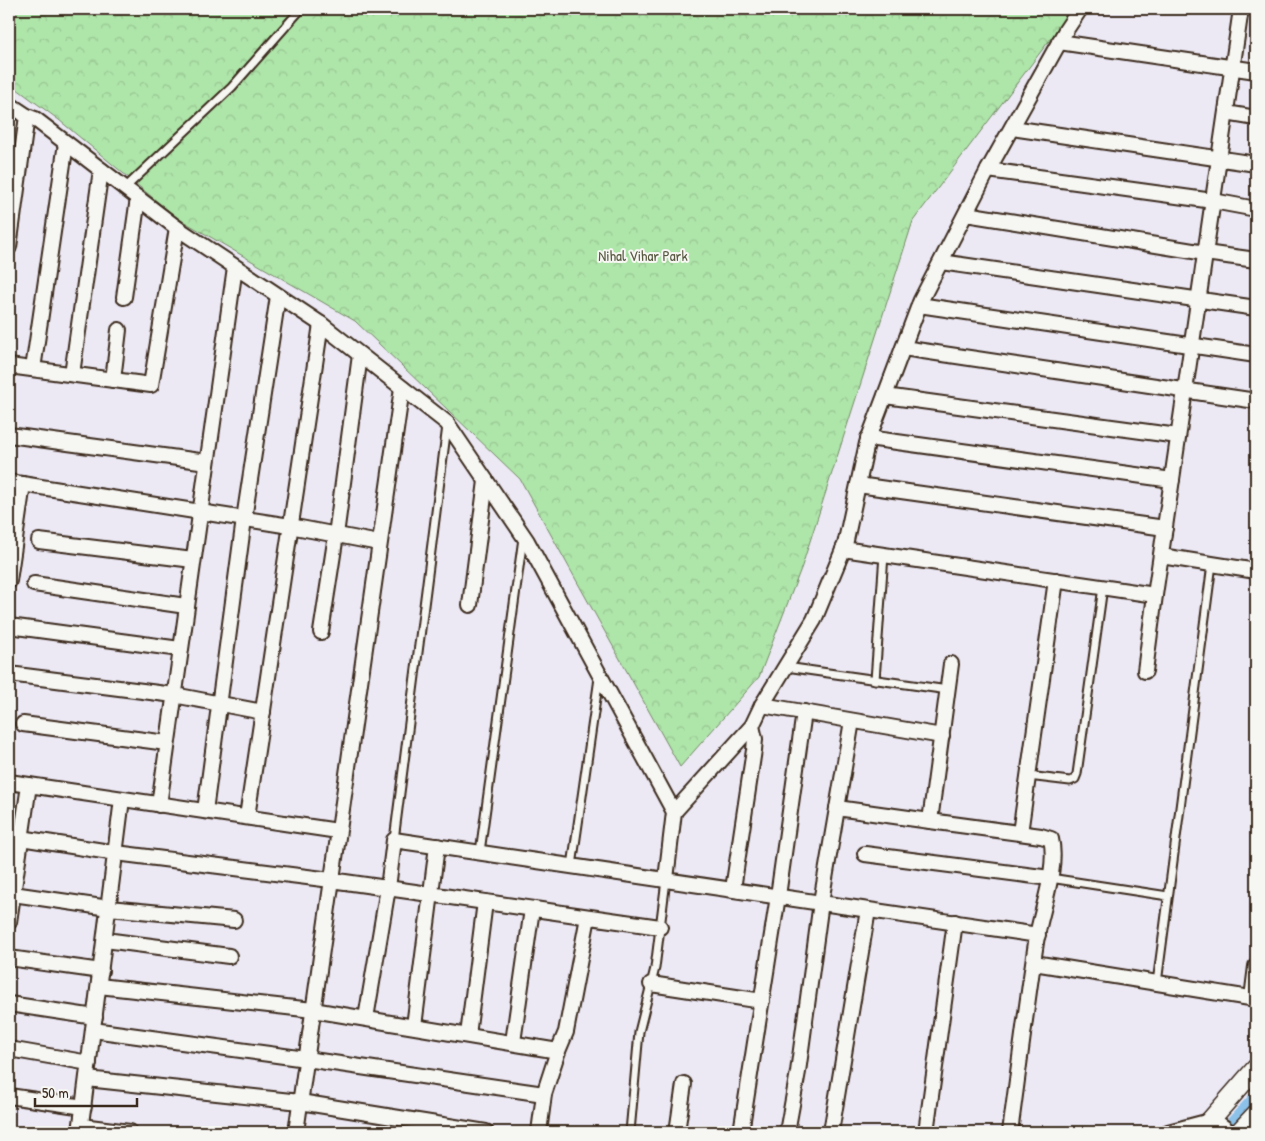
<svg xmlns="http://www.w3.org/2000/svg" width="1265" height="1141" viewBox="0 0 1265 1141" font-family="'Patrick Hand',sans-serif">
  <defs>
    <pattern id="park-crowns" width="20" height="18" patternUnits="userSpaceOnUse" patternTransform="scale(1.25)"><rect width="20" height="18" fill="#aee5a9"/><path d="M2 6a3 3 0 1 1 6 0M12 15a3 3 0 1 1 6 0" fill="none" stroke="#97c591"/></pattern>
  </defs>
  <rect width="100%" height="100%" fill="#ece9f5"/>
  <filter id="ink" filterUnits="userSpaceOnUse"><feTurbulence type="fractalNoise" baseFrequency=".02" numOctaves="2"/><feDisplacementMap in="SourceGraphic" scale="10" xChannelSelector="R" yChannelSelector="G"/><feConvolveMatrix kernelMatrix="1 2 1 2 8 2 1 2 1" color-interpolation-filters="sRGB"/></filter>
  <g filter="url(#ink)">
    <path fill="url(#park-crowns)" stroke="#748864" d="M9 9H1073L913 221 802 566 759 677 680 767 520 479 355 321 176 217 59 120 9 83Z"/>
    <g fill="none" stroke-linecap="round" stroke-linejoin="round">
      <path stroke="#8cc1e9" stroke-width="14" d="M1225 1132 1256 1098"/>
      <defs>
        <g id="service">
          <path d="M125 188 232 87 301 9"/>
          <path d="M786 667 948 690"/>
          <path d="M875 680 884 555"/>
          <path d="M1028 776 1070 781 1075 779 1077 774 1103 587"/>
          <path d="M394 840 447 426"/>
          <path d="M480 852 523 538"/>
          <path d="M572 866 599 678"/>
          <path d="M1050 878 1168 896"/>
          <path d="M1157 983 1212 564"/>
          <path d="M630 1132 639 1032 655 968 666 880"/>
        </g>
        <g id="minor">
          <path d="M1059 42 1256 71"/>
          <path d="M9 104 27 116 35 119 177 228 321 324 447 423 527 541 674 812 666 879"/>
          <path d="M1226 113 1256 118"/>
          <path d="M1012 128 1256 164"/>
          <path d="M988 170 1213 201 1256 209"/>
          <path d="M966 214 1205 253 1256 260"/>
          <path d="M9 247 27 116"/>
          <path d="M941 262 1256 308"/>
          <path d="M124 297 138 198"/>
          <path d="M919 305 1256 355"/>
          <path d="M903 348 1256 401"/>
          <path d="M9 366 151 385 177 228"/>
          <path d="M33 369 66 143"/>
          <path d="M72 374 101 170"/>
          <path d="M113 380 119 330"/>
          <path d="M885 396 1178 436"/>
          <path d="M9 435 207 462"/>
          <path d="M868 438 1172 480"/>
          <path d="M9 482 290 526 379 543"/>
          <path d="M858 485 1165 528"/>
          <path d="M39 541 193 560"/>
          <path d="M843 549 1155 595"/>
          <path d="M1161 556 1256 571"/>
          <path d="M9 581 23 484"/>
          <path d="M34 584 186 606"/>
          <path d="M470 605 486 481"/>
          <path d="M9 626 180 649"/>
          <path d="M321 632 336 535 360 355"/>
          <path d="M951 664 930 821 1041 836 1051 839C1058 867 1042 908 1037 936 1027 1001 1019 1067 1010 1132"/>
          <path d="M1145 671 1155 595 1241 9"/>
          <path d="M9 674 174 695 263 712"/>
          <path d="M762 705 942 736"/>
          <path d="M23 724 167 743"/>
          <path d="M9 782 29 785"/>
          <path d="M159 805 235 267"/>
          <path d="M837 808 930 821"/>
          <path d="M205 811 244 519 278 296"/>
          <path d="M674 812 752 726 762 705 814 620 845 545 867 443 921 300 988 170 1066 30 1080 9"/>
          <path d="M247 817 321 324"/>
          <path d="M1020 833 1056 580"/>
          <path d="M21 838 116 853 331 880 660 927"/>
          <path d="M865 854 1050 878"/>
          <path d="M733 889 754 750 755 739 752 726"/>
          <path d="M13 894 109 908 234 920"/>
          <path d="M9 922 29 785 338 831"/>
          <path d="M105 940 229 956"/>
          <path d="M9 958 101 971"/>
          <path d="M1034 963 1256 999"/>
          <path d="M651 984 762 1001"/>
          <path d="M99 986 313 1010 558 1051 566 1032 588 917"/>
          <path d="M1252 998 1256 966"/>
          <path d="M9 1004 95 1017"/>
          <path d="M366 1018 388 888 394 840 1038 935"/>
          <path d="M414 1026 437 846"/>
          <path d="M93 1030 306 1059 544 1094"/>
          <path d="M468 1035 485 902"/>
          <path d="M513 1042 532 909"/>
          <path d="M9 1049 89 1063"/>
          <path d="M87 1079 300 1102 486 1132"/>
          <path d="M9 1096 84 1107"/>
          <path d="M81 1126 130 1132"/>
          <path d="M80 1132 122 799"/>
          <path d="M296 1132 402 388"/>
          <path d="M539 1132 544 1094 558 1051"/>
          <path d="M677 1132 684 1084"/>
          <path d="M741 1132 778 896 804 712"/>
          <path d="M787 1132 798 1072 821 902 852 721"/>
          <path d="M831 1132 868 910"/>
          <path d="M926 1132 955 922"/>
          <path d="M1168 1132 1210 1121 1218 1123 1230 1132"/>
        </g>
        <g id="tertiary">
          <path d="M1200 1132 1256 1068"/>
          <path d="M1239 1132 1256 1114"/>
        </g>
      </defs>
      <use href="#service" stroke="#3b2a1e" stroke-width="11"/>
      <use href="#minor" stroke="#3b2a1e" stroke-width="18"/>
      <use href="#tertiary" stroke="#3b2a1e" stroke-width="21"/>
      <use href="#service" stroke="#f6f6f2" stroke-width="7"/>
      <use href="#minor" stroke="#f6f6f2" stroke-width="14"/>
      <use href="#tertiary" stroke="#f6f6f2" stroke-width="18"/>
    </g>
  </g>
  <g text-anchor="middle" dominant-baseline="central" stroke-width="4" stroke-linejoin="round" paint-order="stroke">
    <g font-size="15" fill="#585941" stroke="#f6f6f2">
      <text x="643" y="255">Nihal Vihar Park</text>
    </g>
  </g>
  <rect width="1265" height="1141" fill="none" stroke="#f6f6f2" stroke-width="30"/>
  <rect x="15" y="15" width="1235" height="1111" fill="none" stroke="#3b2a1e" stroke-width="2" filter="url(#ink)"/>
  <path d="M35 1098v8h102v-8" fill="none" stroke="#3b2a1e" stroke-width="2.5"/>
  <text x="42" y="1098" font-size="15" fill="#3b2a1e" stroke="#f6f6f2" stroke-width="4" paint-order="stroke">50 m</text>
</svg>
